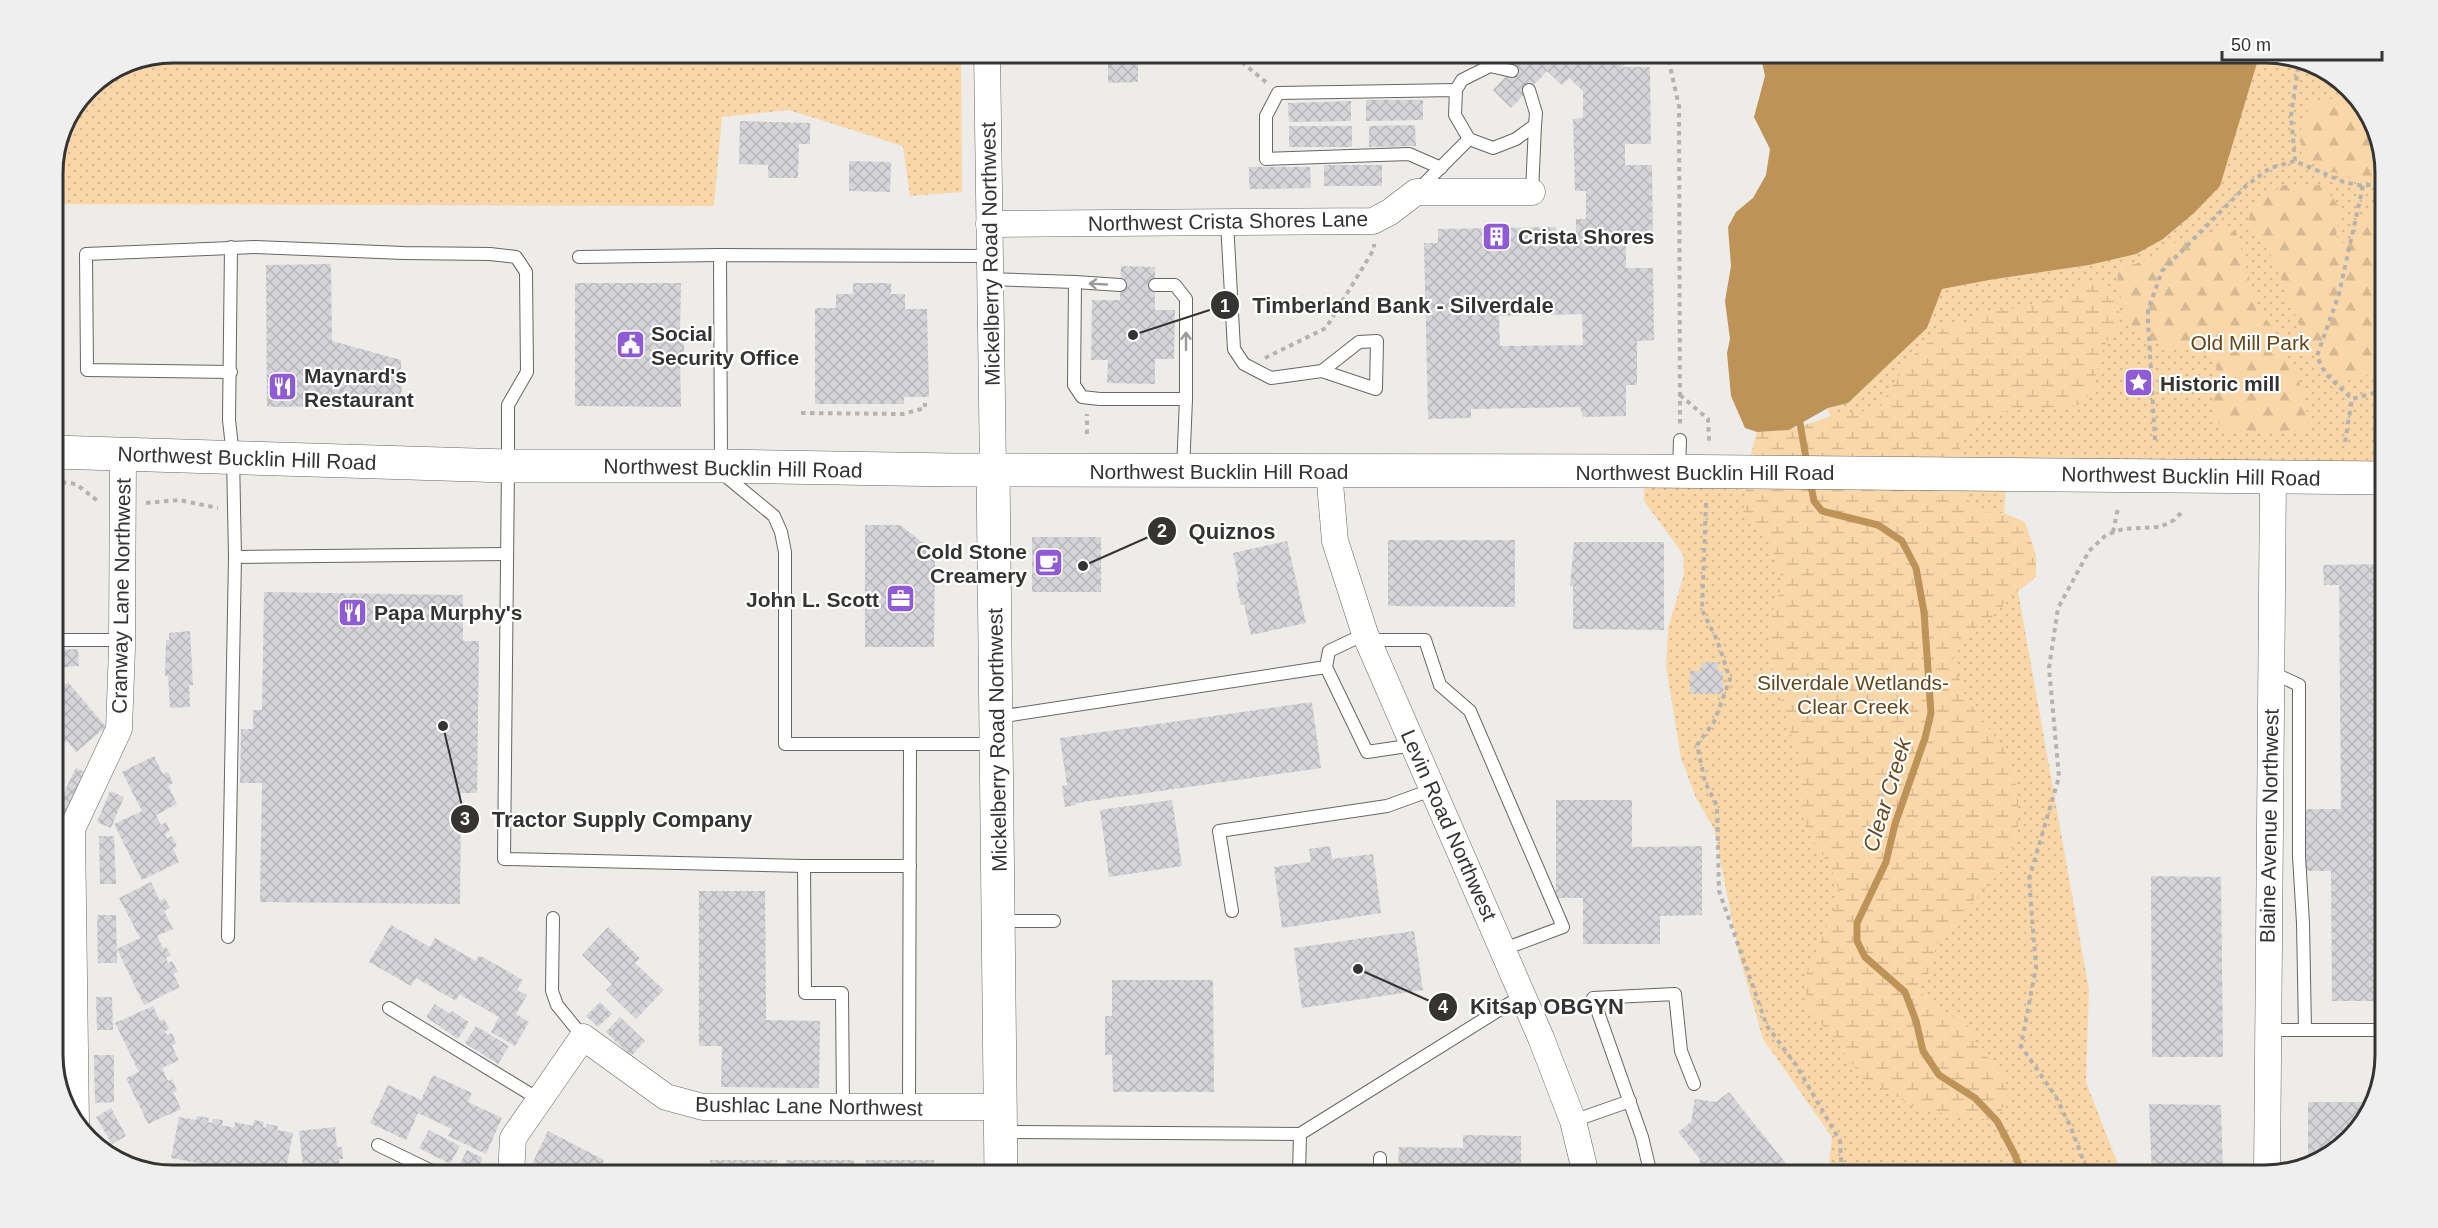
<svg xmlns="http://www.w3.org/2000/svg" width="2438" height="1228" viewBox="0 0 2438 1228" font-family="Helvetica,sans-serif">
  <defs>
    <pattern id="green-dots" width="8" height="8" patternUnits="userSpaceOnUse" patternTransform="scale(1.5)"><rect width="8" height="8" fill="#f9d7a8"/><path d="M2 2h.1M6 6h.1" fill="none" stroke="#d6b991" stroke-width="1.8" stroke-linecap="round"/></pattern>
    <pattern id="forest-firs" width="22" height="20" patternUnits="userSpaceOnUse" patternTransform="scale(1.5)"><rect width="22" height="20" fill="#f9d7a8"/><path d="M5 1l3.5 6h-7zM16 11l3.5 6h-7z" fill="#d6b991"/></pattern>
    <pattern id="wetland-marsh" width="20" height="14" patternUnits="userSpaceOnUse" patternTransform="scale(1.5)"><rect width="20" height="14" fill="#f9d7a8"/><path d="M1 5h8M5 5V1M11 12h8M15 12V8" fill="none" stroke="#d6b991"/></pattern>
    <pattern id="building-cross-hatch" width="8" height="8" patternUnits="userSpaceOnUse" patternTransform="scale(1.5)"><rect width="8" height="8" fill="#d5d4d8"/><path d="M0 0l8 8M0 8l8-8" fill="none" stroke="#b7b7ba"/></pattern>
  </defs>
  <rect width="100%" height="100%" fill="#eeece8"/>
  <g fill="url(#green-dots)">
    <path d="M173 53H961L962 192 910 196 903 146 789 110 722 117 714 206 53 204V166L62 127 88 88 127 62Z"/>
    <path d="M2260 53 2318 65 2365 106 2385 166V478L2007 475 2004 513 2089 990 2086 1082 2122 1175H1828L1832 1137 1763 1039 1739 955 1714 829 1696 798 1681 758 1666 666 1668 628 1684 574 1683 554 1644 501V471L1833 473V433L1828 408 1848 403 1927 328 1942 289 1989 280 2089 265 2163 239 2194 213 2220 185 2256 59Z"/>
  </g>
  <g fill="url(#forest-firs)">
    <path d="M2351 94 2365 106 2385 166V179C2356 184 2329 171 2302 159L2300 132 2310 104Z"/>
    <path d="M2283 185H2323L2340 208 2336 236 2340 241 2346 244C2363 231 2359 203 2385 202V370C2376 372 2353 381 2345 380 2308 373 2286 285 2271 255 2266 245 2254 236 2247 227L2252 207Z"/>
    <path d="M2224 229 2236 232 2257 306 2274 330 2298 377 2306 406 2308 425 2301 433 2226 431 2213 417V399L2221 382 2213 356C2192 346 2185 349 2164 345 2125 338 2120 303 2117 269L2142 262 2185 237 2209 235Z"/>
  </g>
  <path fill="url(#wetland-marsh)" d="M2086 282 2111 286 2119 312 2116 328 2105 344 2091 391 2081 405 1985 413 1972 428 1960 446V478L1965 496 1978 512 2004 513 2025 522 2036 555V577L2011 597 1990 619 1960 638 1953 658 1966 698 2005 750 2014 773 2018 798V826L2009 863 1938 939 1930 970 1920 989 1922 994 1935 1005 1968 1025 1977 1046 2000 1071 2009 1092 1997 1121 1921 1110 1862 1078 1834 1038 1809 1011 1804 980 1830 919 1839 891 1831 868 1806 830 1802 810 1799 763 1768 652 1773 610 1783 583 1773 551 1755 523 1743 513 1749 461 1757 432 1789 430 1841 413 1878 410 1908 360 1947 325H1964L1980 311 2025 308 2048 299 2063 298 2072 289Z"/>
  <path fill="#bd9358" d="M1760 53V52L2260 53 2220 186 2194 213 2163 239 2136 254 2089 265 1989 280 1942 289 1927 328 1848 403 1828 408 1789 430 1757 432 1745 428 1731 396 1727 353 1730 339 1725 301 1731 266 1728 227 1736 212 1753 198 1766 175 1770 149 1754 117 1765 76Z"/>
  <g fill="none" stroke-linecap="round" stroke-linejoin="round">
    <g stroke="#bd9358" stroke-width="7">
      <path d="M1800 423 1807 464"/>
      <path d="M1810 481 1814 501 1822 511 1878 525 1902 541 1916 568 1924 612 1931 713 1925 738 1895 824 1886 862 1857 923V941L1865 957 1905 992 1916 1021 1923 1051 1939 1075 1975 1098 1997 1121 2015 1155 2023 1175"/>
    </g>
  </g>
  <g fill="url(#building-cross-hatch)" fill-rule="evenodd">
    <path d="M1254 52H1287V61L1254 62Z"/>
    <path d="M1529 52H1637L1622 67H1650L1651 144H1625V165H1652L1653 242H1626V268H1653L1654 340 1637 341V385H1626V416L1583 417 1580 407 1471 409V418L1428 419 1424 243H1438V229L1556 227V236H1576V219H1586V191H1575L1573 119 1583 118V91L1569 78 1562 85 1547 71 1511 108 1493 90ZM1582 314 1583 345 1500 346 1499 316Z"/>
    <path d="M1108 64H1138V82L1108 83Z"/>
    <path d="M1366 100H1423V120L1366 121Z"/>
    <path d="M1351 101V121L1289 122 1288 103Z"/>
    <path d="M740 121 810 123V144H799L798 178H768V165L739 164Z"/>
    <path d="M1415 125 1416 146 1369 147V126Z"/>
    <rect x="1289" y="126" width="63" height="21"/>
    <path d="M849 161 891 162 890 192 849 191Z"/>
    <rect x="1324" y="165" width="58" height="21"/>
    <path d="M1249 167H1310L1311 188 1249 189Z"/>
    <path d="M331 264 332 341 401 360 402 405 267 407 266 265Z"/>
    <path d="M1121 266 1155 267V310H1175L1174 359H1155V384L1107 383 1108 360H1091L1092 300H1120Z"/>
    <path d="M575 283H681L680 331H684V360H680L681 407 575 406Z"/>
    <path d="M853 283H891V294H905V309H927L929 397H904V404H815V308H836V294H853Z"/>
    <path d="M865 525H900L935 552 934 647H865Z"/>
    <rect x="1032" y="537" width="69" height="55"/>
    <path d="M1388 540H1515V607L1388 606Z"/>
    <path d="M1287 541 1306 623 1251 635 1244 604 1241 605 1236 582 1239 581 1233 553Z"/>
    <path d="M1574 542H1664V630L1573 629V586H1570Z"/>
    <path d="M2385 564V1001H2332L2331 871H2306V809H2341L2339 585H2324L2323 565Z"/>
    <path d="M264 592 463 595V641H479L478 718 477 793H461L460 904 260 902 262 783H240L241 729H253V710H262Z"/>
    <path d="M190 631 193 685H189L190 707 170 708 168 676H165L166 640H169V633Z"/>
    <path d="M78 649 79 666 53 668V650Z"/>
    <path d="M1718 662V671H1723V694H1690V671H1701V663Z"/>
    <path d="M68 682 106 727 76 752 67 741 62 745 54 735 57 732 55 729 53 731V695Z"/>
    <path d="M1312 702 1321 768 1076 803V805L1065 807 1062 786 1067 785 1060 738Z"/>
    <path d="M154 756 163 774 168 772 173 783 168 786 177 804 156 815 161 825 166 822 170 831 165 834 167 839 172 836 177 846 173 848 179 862 142 880 114 824 142 811 122 772Z"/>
    <path d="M76 768 93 776 72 819 55 811Z"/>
    <path d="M110 791 124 797 111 828 97 822Z"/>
    <path d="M1172 800 1182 866 1109 877 1100 810Z"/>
    <path d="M1556 800H1632V847L1702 846V915L1660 916V944H1583V898H1556Z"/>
    <path d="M99 836H114L116 884H100Z"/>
    <path d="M1330 846 1332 859 1373 854 1381 913 1282 928 1274 867 1311 862 1309 849Z"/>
    <path d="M2151 876 2221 877 2223 1057H2152Z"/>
    <path d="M151 882 160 901 165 898 170 908 164 911 173 929 157 936 163 948 166 947 171 955 166 958 168 963 172 961 178 972 173 974 180 987 144 1005 117 949 140 938 119 898Z"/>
    <path d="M699 891H765L766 1020 820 1021 819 1088 721 1087 722 1046H699Z"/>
    <path d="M97 915H116L117 963H98Z"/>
    <path d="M391 925 430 947 435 938 476 961 479 955 523 980 517 990 527 995 516 1014 529 1022 515 1046 491 1032 499 1017 459 994 456 1001 416 978 411 986 369 962Z"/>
    <path d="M608 927 640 958 635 963 664 990 636 1019 606 990 612 984 582 955Z"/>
    <path d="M1414 931 1423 990 1302 1008 1294 948Z"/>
    <path d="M1112 980H1213L1214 1092H1113L1112 1055H1105V1016H1112Z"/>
    <path d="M96 997H112L113 1030H97Z"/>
    <path d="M600 1002 612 1014 598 1027 586 1016Z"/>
    <path d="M435 1004 450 1014 452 1011 469 1022 458 1039 426 1017Z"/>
    <path d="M153 1006 160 1021 164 1019 169 1029 165 1031 167 1035 172 1033 176 1043 172 1046 179 1060 162 1068 168 1081 172 1079 177 1091 173 1092 181 1109 148 1124 126 1078 139 1072 115 1023Z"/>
    <path d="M620 1017 645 1041 631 1056 606 1032Z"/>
    <path d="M476 1026 509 1046 498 1064 465 1043Z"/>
    <path d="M55 1042H71V1075H57Z"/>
    <path d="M94 1055H114V1102L95 1103Z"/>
    <path d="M433 1075 472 1093 468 1102 502 1118 486 1154 448 1136 452 1129 418 1113 406 1140 370 1123 388 1085 421 1100Z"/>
    <path d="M1729 1092 1795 1175H1697L1700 1159 1678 1132 1691 1122 1695 1099 1716 1102Z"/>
    <path d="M2308 1102H2375L2373 1108 2332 1155 2308 1163Z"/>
    <path d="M2149 1104 2221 1105 2223 1175H2152Z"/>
    <path d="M111 1108 126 1136 112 1144 96 1117Z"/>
    <path d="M197 1116 209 1118 208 1122 212 1123 213 1119 223 1120 222 1125 234 1128 235 1122 253 1126 254 1120 264 1122 263 1127 266 1128 267 1124 278 1126 277 1130 293 1133 285 1174 231 1163 230 1169 171 1158 179 1117 196 1120Z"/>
    <path d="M335 1127 337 1147H342L343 1159H339L341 1175H304L299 1131Z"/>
    <path d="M429 1130 460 1146 450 1164 419 1148Z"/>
    <path d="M548 1131 604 1160 599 1169 613 1175H550L531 1166Z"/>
    <path d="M1463 1135 1521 1136V1175H1398L1399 1147 1463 1148Z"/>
    <path d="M467 1150 483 1158 474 1175 458 1168Z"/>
    <rect x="710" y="1160" width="67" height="15"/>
    <rect x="786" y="1160" width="68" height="15"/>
    <rect x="866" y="1160" width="68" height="15"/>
    <path d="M167 1165 185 1169 184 1175 165 1174Z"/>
    <rect x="1183" y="1167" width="15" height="8"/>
  </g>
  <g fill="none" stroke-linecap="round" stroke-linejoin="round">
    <defs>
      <g id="lane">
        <path d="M1074 52V55H1095"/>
        <path d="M1456 90 1462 80 1490 66 1512 71"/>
        <path d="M1529 90 1536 113 1535 125"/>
        <path d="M1441 168 1409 154 1266 159V116L1278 93 1456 90 1455 115 1469 139 1493 148 1516 139 1535 125 1532 192"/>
        <path d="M1419 189 1469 139"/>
        <path d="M1227 222 1234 349 1244 364 1271 378 1322 371 1359 342 1377 341 1376 389 1322 371"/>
        <path d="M579 257 720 255"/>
        <path d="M989 279 1075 282 1074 385 1082 397 1100 399H1186"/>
        <path d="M1075 282 1120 285"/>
        <path d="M1155 285H1175L1186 299V399L1183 470"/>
        <path d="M231 372 87 370 86 254 255 247 404 253 490 254 516 257 526 272 527 372 508 405V466L504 859 804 866H910"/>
        <path d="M721 464 720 255 989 256"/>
        <path d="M1679 470 1680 440"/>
        <path d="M722 473 774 516 781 532 785 552V744H996"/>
        <path d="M235 557 506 554"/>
        <path d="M53 640H122"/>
        <path d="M1367 640H1425L1440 685 1470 711 1563 927 1504 949"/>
        <path d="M1326 667 1367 752 1414 745"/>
        <path d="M2271 672 2299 685V856L2303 923 2305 1030"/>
        <path d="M998 717 1326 667 1329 651 1365 634"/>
        <path d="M804 866 805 993H842L843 1107"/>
        <path d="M1232 911 1219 831 1387 806 1434 789"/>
        <path d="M553 918 552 991 557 1005 583 1037"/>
        <path d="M999 921H1054"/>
        <path d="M228 937 235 557 233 456 229 420 231 247"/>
        <path d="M389 1008 540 1100"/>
        <path d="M2267 1030H2385"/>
        <path d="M909 1107 910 744"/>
        <path d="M1573 1121 1630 1101"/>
        <path d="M1002 1132 1300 1134 1523 995"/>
        <path d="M378 1145 440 1175"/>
        <path d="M1299 1175 1300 1134"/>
        <path d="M1380 1175V1158"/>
        <path d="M1651 1175 1642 1137 1593 998 1675 994 1681 1051 1694 1084"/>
      </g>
      <g id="street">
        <path d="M987 52 993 470"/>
        <path d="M989 224 1373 221 1390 212 1416 192H1532"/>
        <path d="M1329 471 1335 541 1365 634 1541 1038 1573 1121 1586 1175"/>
        <path d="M76 1125 72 829 119 729 122 648 123 453"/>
        <path d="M511 1175 513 1138 583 1037 666 1097 703 1107H1001"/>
        <path d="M2267 1175 2273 477"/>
      </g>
      <g id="secondary">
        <path d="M53 452 508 466H721L953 470 1644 471 2385 478"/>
        <path d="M993 470 1001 1175"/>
      </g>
    </defs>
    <use href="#lane" stroke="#686663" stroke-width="14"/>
    <use href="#street" stroke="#686663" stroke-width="27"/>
    <use href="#secondary" stroke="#686663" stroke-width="34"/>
    <g stroke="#b5b3b0" stroke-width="4" stroke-dasharray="4.5 4.5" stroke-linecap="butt">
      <path d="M1244 52V64L1267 83"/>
      <path d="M1665 52 1669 62 1679 106 1680 424"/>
      <path d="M2295 161 2291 116 2299 61"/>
      <path d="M2363 186 2339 294 2317 356 2325 373 2352 399 2385 390"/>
      <path d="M1265 358 1326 328 1374 249V244"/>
      <path d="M1680 395 1708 419 1709 441"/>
      <path d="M801 413 903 414 925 408V403"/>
      <path d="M1087 434V414"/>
      <path d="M2155 440 2148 321V310L2162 271 2246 186 2270 168 2295 161 2344 182 2363 186 2385 182"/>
      <path d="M2345 442 2352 399"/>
      <path d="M53 481 76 484 99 502"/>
      <path d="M146 503 179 500 218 508"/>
      <path d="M1706 503 1702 610 1717 640 1730 679 1714 722 1697 745 1705 782 1717 806 1719 891 1767 1026 1796 1065 1840 1141 1842 1175"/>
      <path d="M2113 532 2118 508"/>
      <path d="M2089 1175 2071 1128 2056 1097 2021 1046 2036 967 2029 879 2059 777 2049 668 2058 608 2089 551 2106 535 2123 529 2160 527 2174 520 2183 511"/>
    </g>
    <use href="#lane" stroke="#fff" stroke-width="12"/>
    <use href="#street" stroke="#fff" stroke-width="26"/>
    <use href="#secondary" stroke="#fff" stroke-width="33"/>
  </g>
  <defs><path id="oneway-shaft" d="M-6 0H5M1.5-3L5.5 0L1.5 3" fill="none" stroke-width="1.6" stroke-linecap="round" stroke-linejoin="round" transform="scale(1.5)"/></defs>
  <g stroke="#9a9a99">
    <use href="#oneway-shaft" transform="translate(1098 284) rotate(-177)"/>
    <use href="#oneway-shaft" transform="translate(1186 341) rotate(-90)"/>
  </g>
  <defs>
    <symbol id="building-square" viewBox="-11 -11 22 22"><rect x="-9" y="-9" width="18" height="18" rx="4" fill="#8f5ad3" stroke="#fff"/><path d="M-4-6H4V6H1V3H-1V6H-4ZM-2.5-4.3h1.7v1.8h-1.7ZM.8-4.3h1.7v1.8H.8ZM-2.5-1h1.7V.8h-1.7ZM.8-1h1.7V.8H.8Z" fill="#fff"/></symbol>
    <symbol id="civic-square" viewBox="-11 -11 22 22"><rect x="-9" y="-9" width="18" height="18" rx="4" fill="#8f5ad3" stroke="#fff"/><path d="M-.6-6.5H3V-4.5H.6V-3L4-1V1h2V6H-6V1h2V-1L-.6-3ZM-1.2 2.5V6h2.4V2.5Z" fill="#fff"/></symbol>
    <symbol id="sight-square" viewBox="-11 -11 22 22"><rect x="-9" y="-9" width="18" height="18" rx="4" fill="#8f5ad3" stroke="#fff"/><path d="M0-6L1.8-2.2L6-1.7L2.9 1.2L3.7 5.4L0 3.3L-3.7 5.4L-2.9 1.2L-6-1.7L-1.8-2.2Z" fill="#fff"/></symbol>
    <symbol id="restaurant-square" viewBox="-11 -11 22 22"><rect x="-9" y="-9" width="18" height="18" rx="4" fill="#8f5ad3" stroke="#fff"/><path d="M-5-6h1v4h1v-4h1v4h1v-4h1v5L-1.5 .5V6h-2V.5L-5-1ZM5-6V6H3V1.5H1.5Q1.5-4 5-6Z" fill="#fff"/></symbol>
    <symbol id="cafe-square" viewBox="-11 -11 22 22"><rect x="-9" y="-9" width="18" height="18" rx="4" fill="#8f5ad3" stroke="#fff"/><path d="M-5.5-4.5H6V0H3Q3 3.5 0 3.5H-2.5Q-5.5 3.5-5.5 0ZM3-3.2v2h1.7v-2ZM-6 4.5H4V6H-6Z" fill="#fff"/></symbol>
    <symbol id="office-square" viewBox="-11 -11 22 22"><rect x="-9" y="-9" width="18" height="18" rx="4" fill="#8f5ad3" stroke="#fff"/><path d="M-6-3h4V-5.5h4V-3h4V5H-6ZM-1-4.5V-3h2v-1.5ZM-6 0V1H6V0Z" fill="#fff"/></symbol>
  </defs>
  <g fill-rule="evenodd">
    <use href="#building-square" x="1480" y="220" width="33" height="33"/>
    <use href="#civic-square" x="614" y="328" width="33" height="33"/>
    <use href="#sight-square" x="2122" y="366" width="33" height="33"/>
    <use href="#restaurant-square" x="266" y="370" width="33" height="33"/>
    <use href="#cafe-square" x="1032" y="546" width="33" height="33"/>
    <use href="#office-square" x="884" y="582" width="33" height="33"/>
    <use href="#restaurant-square" x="336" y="596" width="33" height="33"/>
  </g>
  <g text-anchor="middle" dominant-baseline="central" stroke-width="4.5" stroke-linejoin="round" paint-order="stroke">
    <g font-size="21" fill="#353433" stroke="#fff">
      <text transform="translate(1228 221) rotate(-1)">Northwest Crista Shores Lane</text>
      <text transform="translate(990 254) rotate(-91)">Mickelberry Road Northwest</text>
      <text transform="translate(247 458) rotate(2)">Northwest Bucklin Hill Road</text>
      <text transform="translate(733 468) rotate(1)">Northwest Bucklin Hill Road</text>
      <text x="1219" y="471">Northwest Bucklin Hill Road</text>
      <text x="1705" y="472">Northwest Bucklin Hill Road</text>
      <text transform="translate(2191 476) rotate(1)">Northwest Bucklin Hill Road</text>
      <text transform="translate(121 596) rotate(-89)">Cranway Lane Northwest</text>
      <text transform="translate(997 740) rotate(-91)">Mickelberry Road Northwest</text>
      <text transform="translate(1449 825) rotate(66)">Levin Road Northwest</text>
      <text transform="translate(2269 826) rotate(-89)">Blaine Avenue Northwest</text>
      <text transform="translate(809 1106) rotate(1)">Bushlac Lane Northwest</text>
    </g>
    <g font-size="21" font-weight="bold" fill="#353433" stroke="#fff" text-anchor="start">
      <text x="1518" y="236">Crista Shores</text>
      <text x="651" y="333">Social<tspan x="651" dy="24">Security Office</tspan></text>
      <text x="304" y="375">Maynard's<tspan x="304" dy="24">Restaurant</tspan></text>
      <text x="2160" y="383">Historic mill</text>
      <text x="1027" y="551" text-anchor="end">Cold Stone<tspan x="1027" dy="24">Creamery</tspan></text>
      <text x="879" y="599" text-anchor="end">John L. Scott</text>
      <text x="374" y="612">Papa Murphy's</text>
    </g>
    <g font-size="21" fill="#644618" stroke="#fff">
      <text x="2250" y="342">Old Mill Park</text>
      <text x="1853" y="682">Silverdale Wetlands-<tspan x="1853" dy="24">Clear Creek</tspan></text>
    </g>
    <g font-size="22" font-style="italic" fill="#674a1c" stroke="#fff">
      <text transform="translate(1887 795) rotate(-73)">Clear Creek</text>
    </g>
  </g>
  <path d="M0 0H2438V1228H0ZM173 63H2265A110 110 0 0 1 2375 173V1055A110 110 0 0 1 2265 1165H173A110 110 0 0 1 63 1055V173A110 110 0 0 1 173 63Z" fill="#efefef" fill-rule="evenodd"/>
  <path fill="none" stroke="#353433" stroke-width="3" d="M173 63H2265A110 110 0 0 1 2375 173V1055A110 110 0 0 1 2265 1165H173A110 110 0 0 1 63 1055V173A110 110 0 0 1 173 63Z"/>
  <path fill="none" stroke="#353433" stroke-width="2" d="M1133 335L1225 305M1083 566L1162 531M443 726L465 819M1358 969L1443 1007"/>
  <g fill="#353433" stroke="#fff" stroke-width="2">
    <circle cx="1133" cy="335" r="6"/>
    <circle cx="1083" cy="566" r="6"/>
    <circle cx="443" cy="726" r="6"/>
    <circle cx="1358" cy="969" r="6"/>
    <circle cx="1225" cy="305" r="15"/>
    <circle cx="1162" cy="531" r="15"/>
    <circle cx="465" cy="819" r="15"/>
    <circle cx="1443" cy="1007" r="15"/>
  </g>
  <g font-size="18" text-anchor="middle" font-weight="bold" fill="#fff">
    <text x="1225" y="312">1</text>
    <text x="1162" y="537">2</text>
    <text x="465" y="825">3</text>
    <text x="1443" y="1013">4</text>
  </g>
  <g font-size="22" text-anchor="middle" font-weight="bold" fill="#353433" stroke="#fff" stroke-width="4.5" stroke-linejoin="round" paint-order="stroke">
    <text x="1403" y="313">Timberland Bank - Silverdale</text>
    <text x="1232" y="539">Quiznos</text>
    <text x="622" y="827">Tractor Supply Company</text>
    <text x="1547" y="1014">Kitsap OBGYN</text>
  </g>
  <path d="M2222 51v9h160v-9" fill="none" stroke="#353433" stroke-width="3"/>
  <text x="2231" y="51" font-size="18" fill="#353433" stroke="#ffffff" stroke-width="4.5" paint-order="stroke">50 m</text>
</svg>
